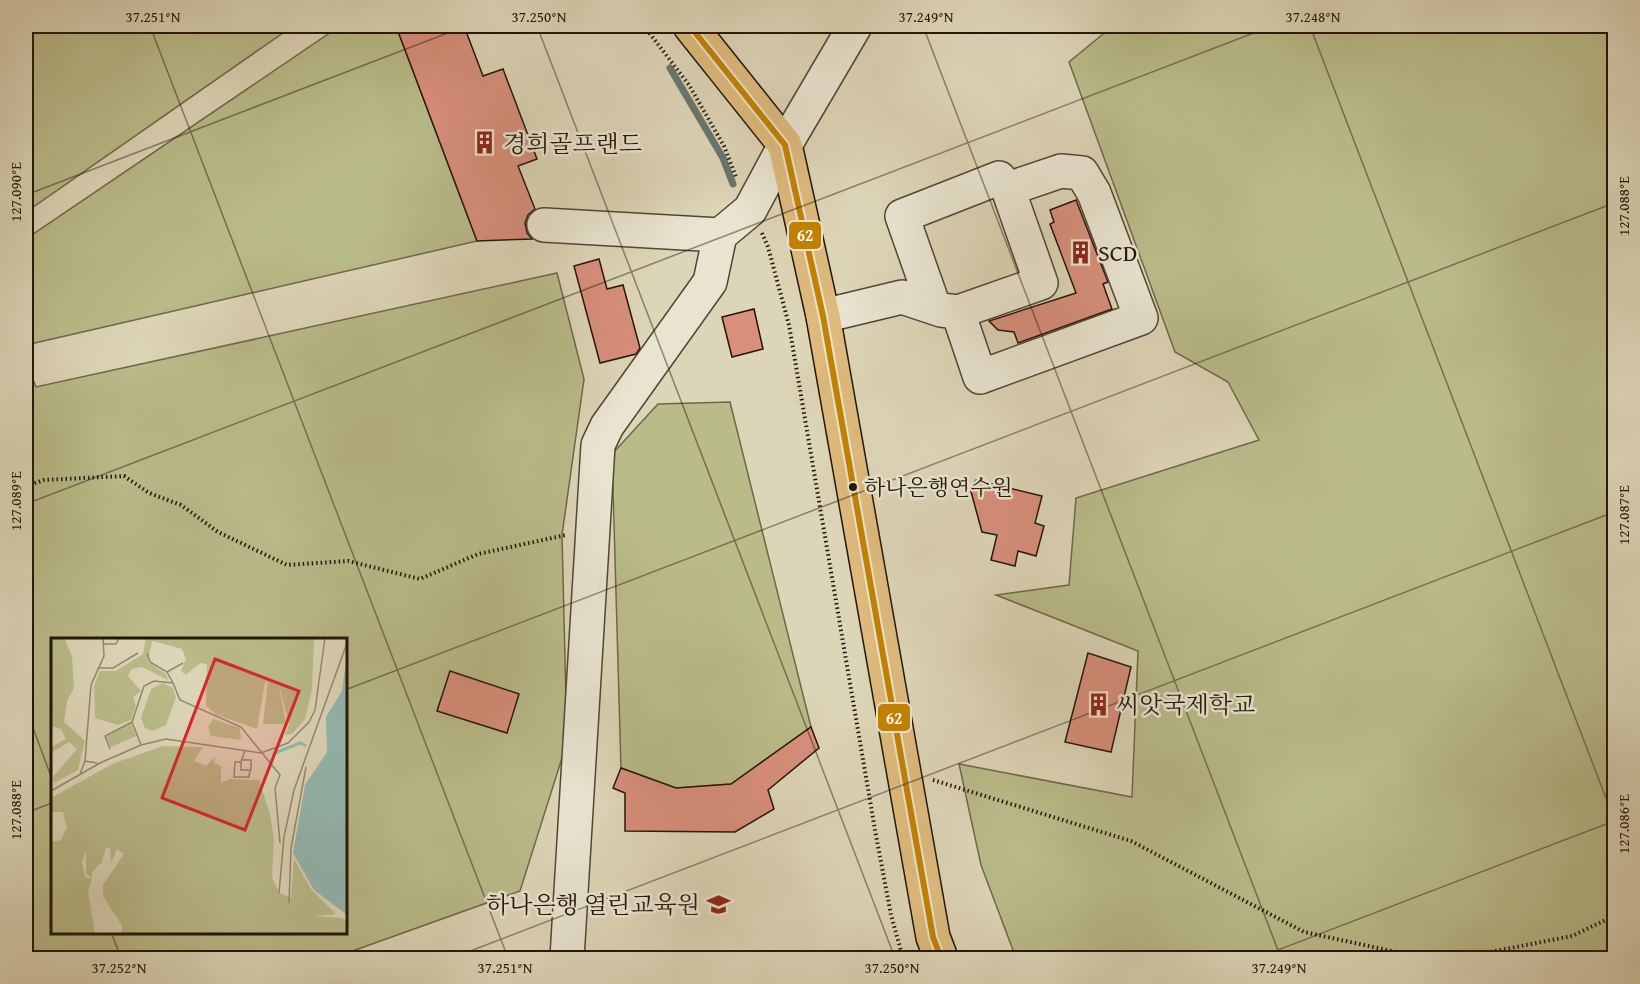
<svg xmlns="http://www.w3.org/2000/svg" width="1640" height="984" viewBox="0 0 1640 984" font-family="'Gentium Book Plus','Noto Serif KR',serif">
  <rect width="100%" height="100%" fill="#ddd5b7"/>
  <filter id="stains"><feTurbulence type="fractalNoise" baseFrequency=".00333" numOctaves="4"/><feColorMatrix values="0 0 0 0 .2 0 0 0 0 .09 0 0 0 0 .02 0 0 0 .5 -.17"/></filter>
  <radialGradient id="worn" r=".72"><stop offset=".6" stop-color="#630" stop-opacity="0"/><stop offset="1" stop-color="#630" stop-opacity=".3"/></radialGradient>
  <g fill="#b9bb89" stroke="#6e6849" stroke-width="1.5" fill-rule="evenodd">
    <path d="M26 26H293L26 212Z"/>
    <path d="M340 26H396L477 241 26 345V239Z"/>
    <path d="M1113 26H1614V958H1016L981 865 959 764 1132 797 1138 651 996 595 1069 585 1076 498 1259 440 1228 382 1175 352 1069 62Z"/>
    <path d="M557 273 584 379 562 535 567 742 520 891 333 958H26V362L36 387ZM52 639H345V932H52Z"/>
    <path d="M730 402 811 727 731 784 676 788 621 768 612 454 658 404Z"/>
  </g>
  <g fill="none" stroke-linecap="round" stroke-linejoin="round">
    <path stroke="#67776e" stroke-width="7" d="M670 68 723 158 733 184"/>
  </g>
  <g fill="#d88f7c" stroke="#241509" stroke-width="1.5">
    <path d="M396 26H464L483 76 503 69 537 159 518 166 535 209 528 215 525 223 527 233 532 239 477 241Z"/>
    <path d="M1076 200 1108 282 1103 284 1112 309 1018 343 1014 332 998 330 989 321 1076 293 1050 224 1054 222 1050 210Z"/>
    <path d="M599 259 607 289 623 285 640 348 636 354 600 363 574 266Z"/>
    <path d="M754 309 763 349 732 357 722 317Z"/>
    <path d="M976 480 1042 496 1035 523 1044 526 1036 556 1018 551 1015 566 991 560 997 535 982 532 970 488Z"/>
    <path d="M1088 653 1131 667 1111 752 1065 742Z"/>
    <path d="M450 671 519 694 507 733 437 711Z"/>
    <path d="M811 727 819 748 768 790 774 809 735 832 625 831V793L613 788 621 768 676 788 731 784Z"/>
  </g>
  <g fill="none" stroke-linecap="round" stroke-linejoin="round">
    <defs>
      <g id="minor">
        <path d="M544 225 720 235"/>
        <path d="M958 312 980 377 1141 318 1094 193 1082 173 1061 171 1008 189"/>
        <path d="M823 316 902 297 941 310 958 312 1041 283 1008 189 999 178 902 216 934 307"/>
        <path d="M567 958 598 445 607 426 710 282 720 235 750 210 785 145 855 26"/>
      </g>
      <path id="major" d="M690 26 785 145 823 316 933 937 941 958"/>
    </defs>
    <use href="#minor" stroke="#524534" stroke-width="36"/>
    <use href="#major" stroke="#241509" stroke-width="36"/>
    <g stroke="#241509" stroke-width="4" stroke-dasharray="1.5 3" stroke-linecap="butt">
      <path d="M644 26 689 85 724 146 736 177"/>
      <path d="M762 233 768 247 789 325 875 830 891 915 903 958"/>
      <path d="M26 486 44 480 124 476 149 493 181 505 218 532 287 565 348 561 420 579 478 554 566 535"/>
      <path d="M933 780 1131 841 1304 932 1424 958"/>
      <path d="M1460 958 1572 936 1614 916"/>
    </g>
    <use href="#minor" stroke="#e9e4d0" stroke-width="33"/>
    <use href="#major" stroke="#deba7c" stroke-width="33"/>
    <defs>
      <path id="bus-1" d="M690 26 785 145 823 316 933 937 941 958"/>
    </defs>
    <use href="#bus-1" stroke="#e9e4d0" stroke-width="10"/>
    <use href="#bus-1" stroke="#c28202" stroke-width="6"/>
  </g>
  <path fill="none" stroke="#241509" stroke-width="1.5" stroke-opacity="0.45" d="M150 26 508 958M537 26 895 958M923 26 1281 958M1310 26 1614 819M26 195 466 26M26 504 1272 26M345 690 1614 203M26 709 52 779M26 813 52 803M111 932 121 958M452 958 1614 512M1257 958 1614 821"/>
  <defs>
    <symbol id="building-bare" viewBox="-9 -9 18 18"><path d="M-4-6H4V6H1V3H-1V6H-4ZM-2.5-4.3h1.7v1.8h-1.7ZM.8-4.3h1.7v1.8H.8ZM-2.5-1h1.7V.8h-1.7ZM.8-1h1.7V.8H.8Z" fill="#8f2418" stroke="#e9e4d0" stroke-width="2.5" paint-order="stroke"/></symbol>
    <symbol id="school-bare" viewBox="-9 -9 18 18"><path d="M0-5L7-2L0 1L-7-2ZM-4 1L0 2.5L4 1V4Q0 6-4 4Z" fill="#8f2418" stroke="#e9e4d0" stroke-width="2.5" paint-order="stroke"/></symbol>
  </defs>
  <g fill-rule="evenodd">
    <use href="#building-bare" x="468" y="126" width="33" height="33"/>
    <use href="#building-bare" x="1064" y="236" width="33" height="33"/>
    <use href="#building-bare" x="1082" y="688" width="33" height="33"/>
    <use href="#school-bare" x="702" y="888" width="33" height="33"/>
  </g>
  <circle fill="#241509" stroke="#e9e4d0" stroke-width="2" cx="853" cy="487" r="5"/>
  <g text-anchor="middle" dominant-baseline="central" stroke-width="5" stroke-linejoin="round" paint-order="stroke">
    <g font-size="22" fill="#241509" stroke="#e9e4d0" text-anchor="start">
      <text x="864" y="487">하나은행연수원</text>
    </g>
    <g font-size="24" fill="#241509" stroke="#e9e4d0" text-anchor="start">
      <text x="503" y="143">경희골프랜드</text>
      <text x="1098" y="252">SCD</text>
      <text x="1116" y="704">씨앗국제학교</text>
      <text x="700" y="904" text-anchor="end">하나은행 열린교육원</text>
    </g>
  </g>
  <g transform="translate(51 638)">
    <rect width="296" height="296" fill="#ddd5b7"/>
    <path d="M0 0H13L21 18 23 50 16 63 13 84 34 103 27 132 3 145 2 139 26 111 18 104 0 115V109L15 101 10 91 0 88ZM95 0H263L261 51 254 81 241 96 234 97 238 86 227 43 235 86H212L217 43 214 44 206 91 166 77 155 68 156 26 149 25 135 37 130 33 135 21 131 11 101 3 97 24 115 36 117 42 91 29 81 31 77 38 90 53 82 59 85 68 80 82 67 87 44 80 43 48 49 33H65L92 16ZM112 45 122 50 125 59 115 87 102 93 94 90 90 80 100 51ZM162 81 189 90 190 102 160 98 157 89ZM80 85 85 98 60 109 55 98ZM112 108 152 109 143 123 155 128 165 118 163 125 170 128V145L179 141 208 142 219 176 223 202 221 239 228 255 240 260 243 221 260 251 285 276 263 278 291 280 295 283V295H70L71 288 52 258V247L73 216 66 211 60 225 59 210 55 209 51 224 41 234V240L35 236V213L31 224 34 239 41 241 37 254 44 295H0V204L10 202 16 190 12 174H0V160L61 126Z" fill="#b9bb89"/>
    <path d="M295 24V276L263 252 242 215 254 147 276 114 275 79 291 53Z" fill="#93b8b1"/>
    <path fill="none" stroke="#93b8b1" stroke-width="3" d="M224 115 249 105 255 108"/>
    <path fill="none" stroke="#938871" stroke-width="1.5" d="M53 6H65L68 0M96 15 99 24 116 34 122 45M47 30H62L87 15M116 34 132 25M90 107 81 84 93 48 103 43 122 45 129 62 190 89 229 137 224 150 229 205M59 111 54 98 81 84M191 122H200V132H190V124L194 112M34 123 40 47 53 18 52 0M190 124H184L183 139H198L199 132M29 136 34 123 46 125M0 153 49 125 90 107 115 101 210 115 237 105 258 84 264 72 274 0M228 255 233 199 243 152 296 5M238 265 240 210 255 129"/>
    <path fill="#d62828" fill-opacity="0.15" stroke="#d62828" stroke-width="3" d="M164 21 248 53 194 192 111 160Z"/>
    <rect width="296" height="296" fill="none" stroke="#241509" stroke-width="3"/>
  </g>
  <g stroke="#e9e4d0" stroke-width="2">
    <rect x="788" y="221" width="34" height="29" rx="6" fill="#c28202"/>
    <rect x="877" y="703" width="34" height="29" rx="6" fill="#c28202"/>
  </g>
  <g font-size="16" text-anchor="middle" font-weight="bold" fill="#fff">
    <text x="805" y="241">62</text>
    <text x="894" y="724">62</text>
  </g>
  <rect width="1640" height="984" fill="none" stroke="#ddd5b7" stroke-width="66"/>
  <rect x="33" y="33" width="1574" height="918" fill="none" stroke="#241509" stroke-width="2"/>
  <g font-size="15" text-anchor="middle" fill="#241509">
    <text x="153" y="22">37.251°N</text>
    <text x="539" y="22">37.250°N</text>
    <text x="926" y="22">37.249°N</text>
    <text x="1313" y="22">37.248°N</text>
    <text transform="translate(16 192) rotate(-90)" y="5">127.090°E</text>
    <text transform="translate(1624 206) rotate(-90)" y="5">127.088°E</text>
    <text transform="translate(16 501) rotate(-90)" y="5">127.089°E</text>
    <text transform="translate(1624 515) rotate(-90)" y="5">127.087°E</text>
    <text transform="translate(16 810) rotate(-90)" y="5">127.088°E</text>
    <text transform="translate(1624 824) rotate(-90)" y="5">127.086°E</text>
    <text x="119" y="973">37.252°N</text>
    <text x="505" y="973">37.251°N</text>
    <text x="892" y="973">37.250°N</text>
    <text x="1279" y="973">37.249°N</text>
  </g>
  <rect width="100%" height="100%" filter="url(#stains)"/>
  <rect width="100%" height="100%" fill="url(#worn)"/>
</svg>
